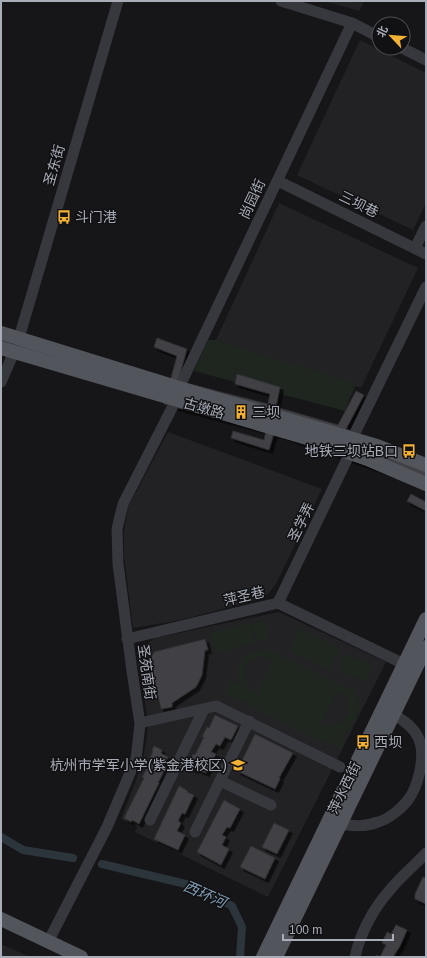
<svg xmlns="http://www.w3.org/2000/svg" width="427" height="958" viewBox="0 0 427 958" font-family="Arial,'Noto Sans SC',sans-serif">
  <defs>
    <filter id="shadow"><feDropShadow dx="3.5" dy="3.5" stdDeviation="0" flood-color="#0009"/></filter>
  </defs>
  <rect width="100%" height="100%" fill="#161618"/>
  <g fill="#222225">
    <path d="M324 1H364L359 11Z"/>
    <path d="M360 40 426 73V203L413 230 297 175Z"/>
    <path d="M279 203 418 268 361 388 216 340Z"/>
    <path d="M168 432 322 489 277 582 269 593 261 599 181 620 133 628 124 556V532L128 507Z"/>
    <path d="M279 612 386 662 268 897 135 832 138 827 121 819 138 775 144 754 147 737 148 720 138 663V654L142 647 155 638Z"/>
    <path d="M1 943V944L30 957H1Z"/>
  </g>
  <g fill="#1e261f" fill-rule="evenodd">
    <path d="M208 340H216L356 384 345 411 194 371Z"/>
    <path d="M264 620 269 639 257 642 252 623Z"/>
    <path d="M251 623 256 643 215 653 210 633Z"/>
    <path d="M299 629 340 648 329 670 289 651Z"/>
    <path d="M267 649 353 691 358 698 361 706 351 728 340 735 346 738 341 748 324 740 323 742 250 707 251 705 225 692 230 681 239 685C235 662 244 651 267 649ZM265 656 273 660 257 693C245 686 239 669 252 660 256 657 261 657 265 656ZM337 691 346 696 348 701V714L344 721 332 727 321 724Z"/>
    <path d="M345 653 373 667 366 682 338 669Z"/>
  </g>
  <g fill="none" stroke-linecap="round" stroke-linejoin="round">
    <g stroke="#2c353c" stroke-width="8">
      <path d="M1 837 23 850 73 858"/>
      <path d="M102 864 194 886 232 906 242 927 240 957"/>
    </g>
  </g>
  <g fill="#404145" stroke="#303034" filter="url(#shadow)">
    <path d="M157 338 187 349 178 381 268 404 270 394 235 384 237 374 280 387 276 407 338 425 356 391 364 395 346 429 371 439 426 463V489L400 477 274 433 269 450 231 438 233 431 264 440 266 431 164 404 177 356 154 347Z"/>
    <path d="M411 494 426 502V511L407 501Z"/>
    <path d="M205 639 208 650H205L202 675 196 687 172 703V707L161 709 150 660 154 652Z"/>
    <path d="M215 715 238 726 231 740 225 737 220 746 216 744 211 752 216 754 206 773 196 769 195 770 188 767 189 765H188L193 754 195 755 204 737H202L207 727 209 728Z"/>
    <path d="M255 734 293 753 279 778 280 779 275 789 237 771Z"/>
    <path d="M154 746 162 750 161 753 168 757 162 770 164 771 158 783H159L139 824 132 820 131 822 124 818 144 778 142 777 149 765 147 764 153 751 152 750Z"/>
    <path d="M179 786 188 791 187 792 194 795 185 814 182 813 178 821 181 823 177 831 185 835 178 850 154 839Z"/>
    <path d="M224 800 240 809 230 828 227 827 222 835 226 837 222 845 229 849 221 865 197 852Z"/>
    <path d="M274 823 289 830 277 854 262 847Z"/>
    <path d="M251 846 275 858 265 879 240 867Z"/>
    <path d="M423 877 426 878V904L415 899V894Z"/>
    <path d="M396 925 407 930 400 946 393 957H376L377 955 380 957 386 945 382 943 387 932 391 934Z"/>
  </g>
  <g fill="none" stroke-linecap="round" stroke-linejoin="round">
    <g stroke="#37383d" stroke-width="11">
      <path d="M281 1 352 23 379 37"/>
      <path d="M402 48 426 60"/>
      <path d="M278 181 426 254"/>
      <path d="M415 248 426 226"/>
      <path d="M19 338 118 1"/>
      <path d="M1 382 14 352"/>
      <path d="M179 388 352 23"/>
      <path d="M352 439 426 287"/>
      <path d="M278 603 350 453"/>
      <path d="M127 639 278 603 404 664"/>
      <path d="M144 722 216 706 340 767"/>
      <path d="M220 781 271 805"/>
      <path d="M150 820 204 709"/>
      <path d="M339 824C353 826 365 827 378 822 389 819 401 809 408 800 418 787 425 758 420 742 416 729 405 721 393 714"/>
      <path d="M195 832 249 721"/>
      <path d="M48 942 107 827 136 759 140 724 132 671 118 564 117 529 123 504 176 400"/>
      <path d="M355 957C360 934 373 909 389 891 400 877 414 866 426 853"/>
    </g>
    <g stroke="#53555c" stroke-width="14">
      <path d="M1 333 179 388 377 446 426 465"/>
      <path d="M1 348 307 438 370 460 426 484"/>
      <path d="M1 919 81 957"/>
      <path d="M263 957 426 619"/>
      <path d="M276 957 426 647"/>
    </g>
  </g>
  <defs>
    <symbol id="bus-bare" viewBox="-9 -9 18 18"><path d="M-5-6H5V4H4V6H2V4H-2V6H-4V4H-5ZM-3.5-4V0h7V-4ZM-3.5 1.2v1.5H-2V1.2ZM2 1.2v1.5H3.5V1.2Z" fill="#f2b134" stroke="#111113" stroke-width="2.5" paint-order="stroke"/></symbol>
    <symbol id="building-bare" viewBox="-9 -9 18 18"><path d="M-4-6H4V6H1V3H-1V6H-4ZM-2.5-4.3h1.7v1.8h-1.7ZM.8-4.3h1.7v1.8H.8ZM-2.5-1h1.7V.8h-1.7ZM.8-1h1.7V.8H.8Z" fill="#f2b134" stroke="#111113" stroke-width="2.5" paint-order="stroke"/></symbol>
    <symbol id="school-bare" viewBox="-9 -9 18 18"><path d="M0-5L7-2L0 1L-7-2ZM-4 1L0 2.5L4 1V4Q0 6-4 4Z" fill="#f2b134" stroke="#111113" stroke-width="2.5" paint-order="stroke"/></symbol>
  </defs>
  <g fill-rule="evenodd">
    <use href="#bus-bare" x="54" y="207" width="20" height="20"/>
    <use href="#building-bare" x="231" y="402" width="20" height="20"/>
    <use href="#bus-bare" x="399" y="441" width="20" height="20"/>
    <use href="#bus-bare" x="353" y="732" width="20" height="20"/>
    <use href="#school-bare" x="228" y="755" width="20" height="20"/>
  </g>
  <g text-anchor="middle" dominant-baseline="central" stroke-width="3" stroke-linejoin="round" paint-order="stroke">
    <g font-size="14" fill="#a8adb8" stroke="#111113">
      <text transform="translate(54 165) rotate(-74)">圣东街</text>
      <text transform="translate(252 199) rotate(-65)">尚园街</text>
      <text transform="translate(359 204) rotate(26)">三坝巷</text>
      <text transform="translate(204 408) rotate(16)">古墩路</text>
      <text transform="translate(301 522) rotate(-64)">圣学弄</text>
      <text transform="translate(244 596) rotate(-13)">萍圣巷</text>
      <text transform="translate(147 672) rotate(82)">圣苑南街</text>
      <text transform="translate(344 788) rotate(-64)">萍水西街</text>
    </g>
    <g font-size="14" fill="#a8adb8" stroke="#111113" text-anchor="start">
      <text x="75" y="217">斗门港</text>
      <text x="252" y="412">三坝</text>
      <text x="398" y="451" text-anchor="end">地铁三坝站B口</text>
      <text x="374" y="742">西坝</text>
      <text x="227" y="765" text-anchor="end">杭州市学军小学(紫金港校区)</text>
    </g>
    <g font-size="15" font-style="italic" fill="#7f9bb3" stroke="#111113">
      <text transform="translate(205 894) rotate(24)">西环河</text>
    </g>
  </g>
  <rect width="427" height="958" fill="none" stroke="#a8adb8" stroke-width="4"/>
  <g transform="translate(391 36) rotate(296)"><circle r="19" fill="#111113" stroke="#4d4f55"/>
  <path d="M0-3L7 15L0 10L-7 15Z" fill="#f2b134"/>
  <text y="-6" font-size="11" font-weight="bold" text-anchor="middle" fill="#a8adb8">北</text>
  </g>
  <path d="M283 934v6h110v-6" fill="none" stroke="#a8adb8" stroke-width="2"/>
  <text x="289" y="934" font-size="12" fill="#a8adb8" stroke="#111113" stroke-width="3" paint-order="stroke">100 m</text>
</svg>
